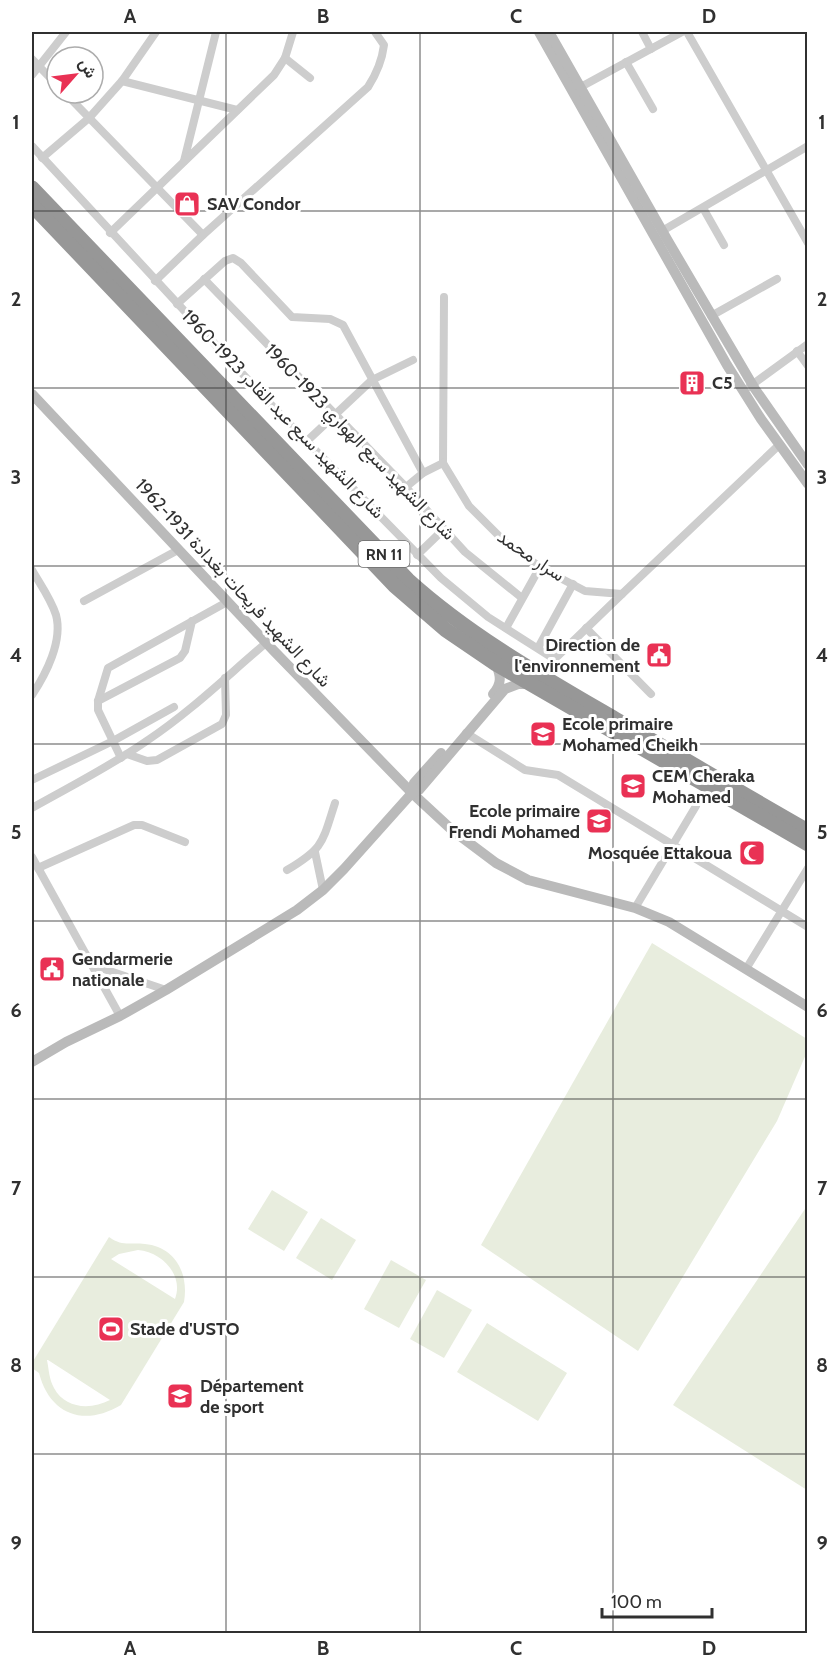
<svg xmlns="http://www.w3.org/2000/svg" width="839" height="1665" viewBox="0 0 839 1665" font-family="Cabin,Vazirmatn,sans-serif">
  <rect width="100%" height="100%" fill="#fff"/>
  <g fill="#e8edde" fill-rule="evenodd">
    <path d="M652 943 807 1039V1052L777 1121 638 1351 481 1245Z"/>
    <path d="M272 1190 308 1212 284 1251 248 1229Z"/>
    <path d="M807 1206V1490L673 1405Z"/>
    <path d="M321 1218 356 1240 332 1280 296 1258Z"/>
    <path d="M109 1237C123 1247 129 1242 145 1244 175 1247 189 1273 184 1302L121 1405C84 1427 50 1415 39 1373L32 1368V1363ZM138 1250C162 1252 184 1275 175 1299L111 1259 119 1254ZM47 1360H48L110 1400C91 1410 65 1409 54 1388 49 1379 49 1370 47 1360Z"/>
    <path d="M391 1260 426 1280 399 1328 364 1309Z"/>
    <path d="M437 1290 472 1310 444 1358 410 1339Z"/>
    <path d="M487 1323 567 1373 538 1421 457 1372Z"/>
  </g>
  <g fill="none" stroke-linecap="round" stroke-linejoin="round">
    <g stroke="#cdcdcd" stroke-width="8">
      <path d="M642 32 651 49"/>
      <path d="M687 32 808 243"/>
      <path d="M285 58 310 78"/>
      <path d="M32 59 57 85"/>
      <path d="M626 62 653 109"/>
      <path d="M32 75 66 32"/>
      <path d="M122 81 237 110"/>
      <path d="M577 89 682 32"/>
      <path d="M65 93 203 235"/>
      <path d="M32 146 276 410 441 578 488 617 554 659"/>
      <path d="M42 158 89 118 122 81 156 32"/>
      <path d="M184 161 216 32"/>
      <path d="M703 208 724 245"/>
      <path d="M662 231 808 146"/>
      <path d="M110 233 274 75 285 58 293 32"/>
      <path d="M204 279 402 483 465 552 522 598"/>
      <path d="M155 281 203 235 368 87C377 73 382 61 384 45L375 32"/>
      <path d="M444 297 443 463 469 506 506 543 543 569 585 591 622 594 539 674"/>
      <path d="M177 304 225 261 233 258 241 263 292 317 330 319 343 325 423 473"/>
      <path d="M711 316 777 279"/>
      <path d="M797 351 808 366"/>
      <path d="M749 387 808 344"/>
      <path d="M307 441 372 380 413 360"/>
      <path d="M406 487 423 473 443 463"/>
      <path d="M417 555 444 529"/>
      <path d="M32 570C40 584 51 599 56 615 63 641 46 674 32 695"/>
      <path d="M622 594 779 445"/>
      <path d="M84 601 178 550"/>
      <path d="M506 628 540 567"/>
      <path d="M586 628 651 694"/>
      <path d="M538 648 573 584"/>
      <path d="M98 701 180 658 185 651 192 621"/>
      <path d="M466 733 525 770 558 775 808 927"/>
      <path d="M127 754 147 761 157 760 222 724 226 715 225 678"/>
      <path d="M121 758 98 710V701L108 668 227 602"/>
      <path d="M32 780 113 741 174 707"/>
      <path d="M32 808C71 786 111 766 148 740 190 712 227 676 266 643"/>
      <path d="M315 852 323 890"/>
      <path d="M32 857 120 1016"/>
      <path d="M38 868 134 825H142L185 842"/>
      <path d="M287 870C324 848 322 843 335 803"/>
      <path d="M635 908 696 806"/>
      <path d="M92 965 166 990"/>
      <path d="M746 969 808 868"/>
    </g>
    <g stroke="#bababa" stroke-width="10">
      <path d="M539 32 727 365 761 419 808 484"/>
      <path d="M549 32 668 241 755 389 808 465"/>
      <path d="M32 394 274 651 412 793 452 830 496 863 528 880 635 908 669 922 808 1007"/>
      <path d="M493 694C502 684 501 676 496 664"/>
      <path d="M412 793 414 783 441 753"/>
      <path d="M32 1062 66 1042 120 1016 166 990 297 910 323 890 344 869 412 793 419 790 505 689 518 684H529"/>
    </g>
    <g stroke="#979797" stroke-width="15">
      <path d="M32 188 408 580C470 636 543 677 615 719 679 756 743 794 808 831"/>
      <path d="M32 205 395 586 446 630 496 664 808 844"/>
    </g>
    <path stroke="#858585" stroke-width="1.5" d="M32 1630 37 1634"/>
  </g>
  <path fill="none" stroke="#303030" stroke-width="1.5" stroke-opacity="0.55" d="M226 32V1634M420 32V1634M613 32V1634M32 211H808M32 388H808M32 566H808M32 744H808M32 921H808M32 1099H808M32 1277H808M32 1454H808"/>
  <defs>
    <symbol id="shop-square" viewBox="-11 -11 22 22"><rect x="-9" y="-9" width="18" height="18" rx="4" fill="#e93154" stroke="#fff"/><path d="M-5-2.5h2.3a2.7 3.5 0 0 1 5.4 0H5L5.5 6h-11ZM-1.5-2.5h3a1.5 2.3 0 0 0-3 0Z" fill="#fff"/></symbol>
    <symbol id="building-square" viewBox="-11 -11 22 22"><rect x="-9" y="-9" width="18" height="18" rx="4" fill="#e93154" stroke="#fff"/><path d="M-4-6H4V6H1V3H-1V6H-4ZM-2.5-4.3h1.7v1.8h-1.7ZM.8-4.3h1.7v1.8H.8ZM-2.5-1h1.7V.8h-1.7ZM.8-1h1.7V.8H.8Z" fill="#fff"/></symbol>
    <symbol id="civic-square" viewBox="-11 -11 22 22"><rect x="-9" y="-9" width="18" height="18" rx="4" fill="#e93154" stroke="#fff"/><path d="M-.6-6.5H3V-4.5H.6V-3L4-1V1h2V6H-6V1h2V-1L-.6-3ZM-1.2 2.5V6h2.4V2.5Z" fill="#fff"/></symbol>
    <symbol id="school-square" viewBox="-11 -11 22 22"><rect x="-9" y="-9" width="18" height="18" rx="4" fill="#e93154" stroke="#fff"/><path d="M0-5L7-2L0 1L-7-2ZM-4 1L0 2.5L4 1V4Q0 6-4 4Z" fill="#fff"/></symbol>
    <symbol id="mosque-square" viewBox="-11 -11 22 22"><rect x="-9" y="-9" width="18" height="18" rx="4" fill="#e93154" stroke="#fff"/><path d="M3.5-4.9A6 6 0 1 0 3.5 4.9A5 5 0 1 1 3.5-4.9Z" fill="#fff"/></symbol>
    <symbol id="stadium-square" viewBox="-11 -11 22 22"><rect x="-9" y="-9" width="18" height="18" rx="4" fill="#e93154" stroke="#fff"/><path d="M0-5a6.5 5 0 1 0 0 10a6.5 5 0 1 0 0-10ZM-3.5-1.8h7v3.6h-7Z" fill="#fff"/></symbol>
    <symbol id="university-square" viewBox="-11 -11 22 22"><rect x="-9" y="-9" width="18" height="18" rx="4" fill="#e93154" stroke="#fff"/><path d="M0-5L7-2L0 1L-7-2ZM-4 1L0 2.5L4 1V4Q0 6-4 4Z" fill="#fff"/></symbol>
  </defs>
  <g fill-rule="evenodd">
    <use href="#shop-square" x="172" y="189" width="30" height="30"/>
    <use href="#building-square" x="677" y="368" width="30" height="30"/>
    <use href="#civic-square" x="644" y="640" width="30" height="30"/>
    <use href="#school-square" x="528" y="719" width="30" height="30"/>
    <use href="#school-square" x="618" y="771" width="30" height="30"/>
    <use href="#school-square" x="584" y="806" width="30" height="30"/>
    <use href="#mosque-square" x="737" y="838" width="30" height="30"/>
    <use href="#civic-square" x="37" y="954" width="30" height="30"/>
    <use href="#stadium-square" x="96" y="1314" width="30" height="30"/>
    <use href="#university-square" x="165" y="1381" width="30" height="30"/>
  </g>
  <g text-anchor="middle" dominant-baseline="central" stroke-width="6" stroke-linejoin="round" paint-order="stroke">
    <rect fill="#fff" stroke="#6e6e6e" stroke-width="1.5" x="358.5" y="541" width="51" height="26" rx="4.5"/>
    <g font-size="16" font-weight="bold" fill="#303030">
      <text x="384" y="554">RN 11</text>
    </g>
    <g font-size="18" font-weight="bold" fill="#303030" stroke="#fff" text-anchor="start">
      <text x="207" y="204">SAV Condor</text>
      <text x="712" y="383">C5</text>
      <text x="640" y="645" text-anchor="end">Direction de<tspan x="640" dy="21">l'environnement</tspan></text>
      <text x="562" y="724">Ecole primaire<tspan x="562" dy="21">Mohamed Cheikh</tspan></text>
      <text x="652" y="776">CEM Cheraka<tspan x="652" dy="21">Mohamed</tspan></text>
      <text x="580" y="811" text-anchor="end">Ecole primaire<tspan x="580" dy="21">Frendi Mohamed</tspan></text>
      <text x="732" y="853" text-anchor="end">Mosquée Ettakoua</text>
      <text x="72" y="959">Gendarmerie<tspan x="72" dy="21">nationale</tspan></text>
      <text x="130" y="1329">Stade d'USTO</text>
      <text x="200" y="1386">Département<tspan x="200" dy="21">de sport</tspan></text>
    </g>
    <g font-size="18" fill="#303030" stroke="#fff">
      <text transform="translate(283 414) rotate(46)">شارع الشهيد سبع عبد القادر 1923-1960</text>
      <text transform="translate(360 442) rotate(46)">شارع الشهيد سبع الهواري 1923-1960</text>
      <text transform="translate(531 556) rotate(34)">سرار محمد</text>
      <text transform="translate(233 583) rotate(47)">شارع الشهيد فريحات بغدادة 1931-1962</text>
    </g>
  </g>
  <rect width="839" height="1665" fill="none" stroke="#ffffff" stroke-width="66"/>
  <g transform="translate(75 75) rotate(62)"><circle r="28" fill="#ffffff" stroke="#acacac" stroke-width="1.5"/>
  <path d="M0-4.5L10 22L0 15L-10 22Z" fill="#e93154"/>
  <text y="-9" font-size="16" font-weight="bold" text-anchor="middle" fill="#303030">ش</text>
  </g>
  <path d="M602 1608v9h110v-9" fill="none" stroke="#303030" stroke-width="3"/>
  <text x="611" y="1608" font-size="18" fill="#303030" stroke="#ffffff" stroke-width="4.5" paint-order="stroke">100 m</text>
  <rect x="33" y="33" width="773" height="1599" fill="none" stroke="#303030" stroke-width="2"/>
  <g font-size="20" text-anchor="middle" font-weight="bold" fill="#303030">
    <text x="130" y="23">A</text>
    <text x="323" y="23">B</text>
    <text x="516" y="23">C</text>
    <text x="709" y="23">D</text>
    <text x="16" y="129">1</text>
    <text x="822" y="129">1</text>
    <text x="16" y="306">2</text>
    <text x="822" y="306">2</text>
    <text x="16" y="484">3</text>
    <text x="822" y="484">3</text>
    <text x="16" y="662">4</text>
    <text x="822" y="662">4</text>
    <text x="16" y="839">5</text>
    <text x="822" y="839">5</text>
    <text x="16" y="1017">6</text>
    <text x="822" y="1017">6</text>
    <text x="16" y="1195">7</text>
    <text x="822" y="1195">7</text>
    <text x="16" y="1372">8</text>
    <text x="822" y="1372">8</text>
    <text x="16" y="1550">9</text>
    <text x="822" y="1550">9</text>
    <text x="130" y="1655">A</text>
    <text x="323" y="1655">B</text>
    <text x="516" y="1655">C</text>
    <text x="709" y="1655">D</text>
  </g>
</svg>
